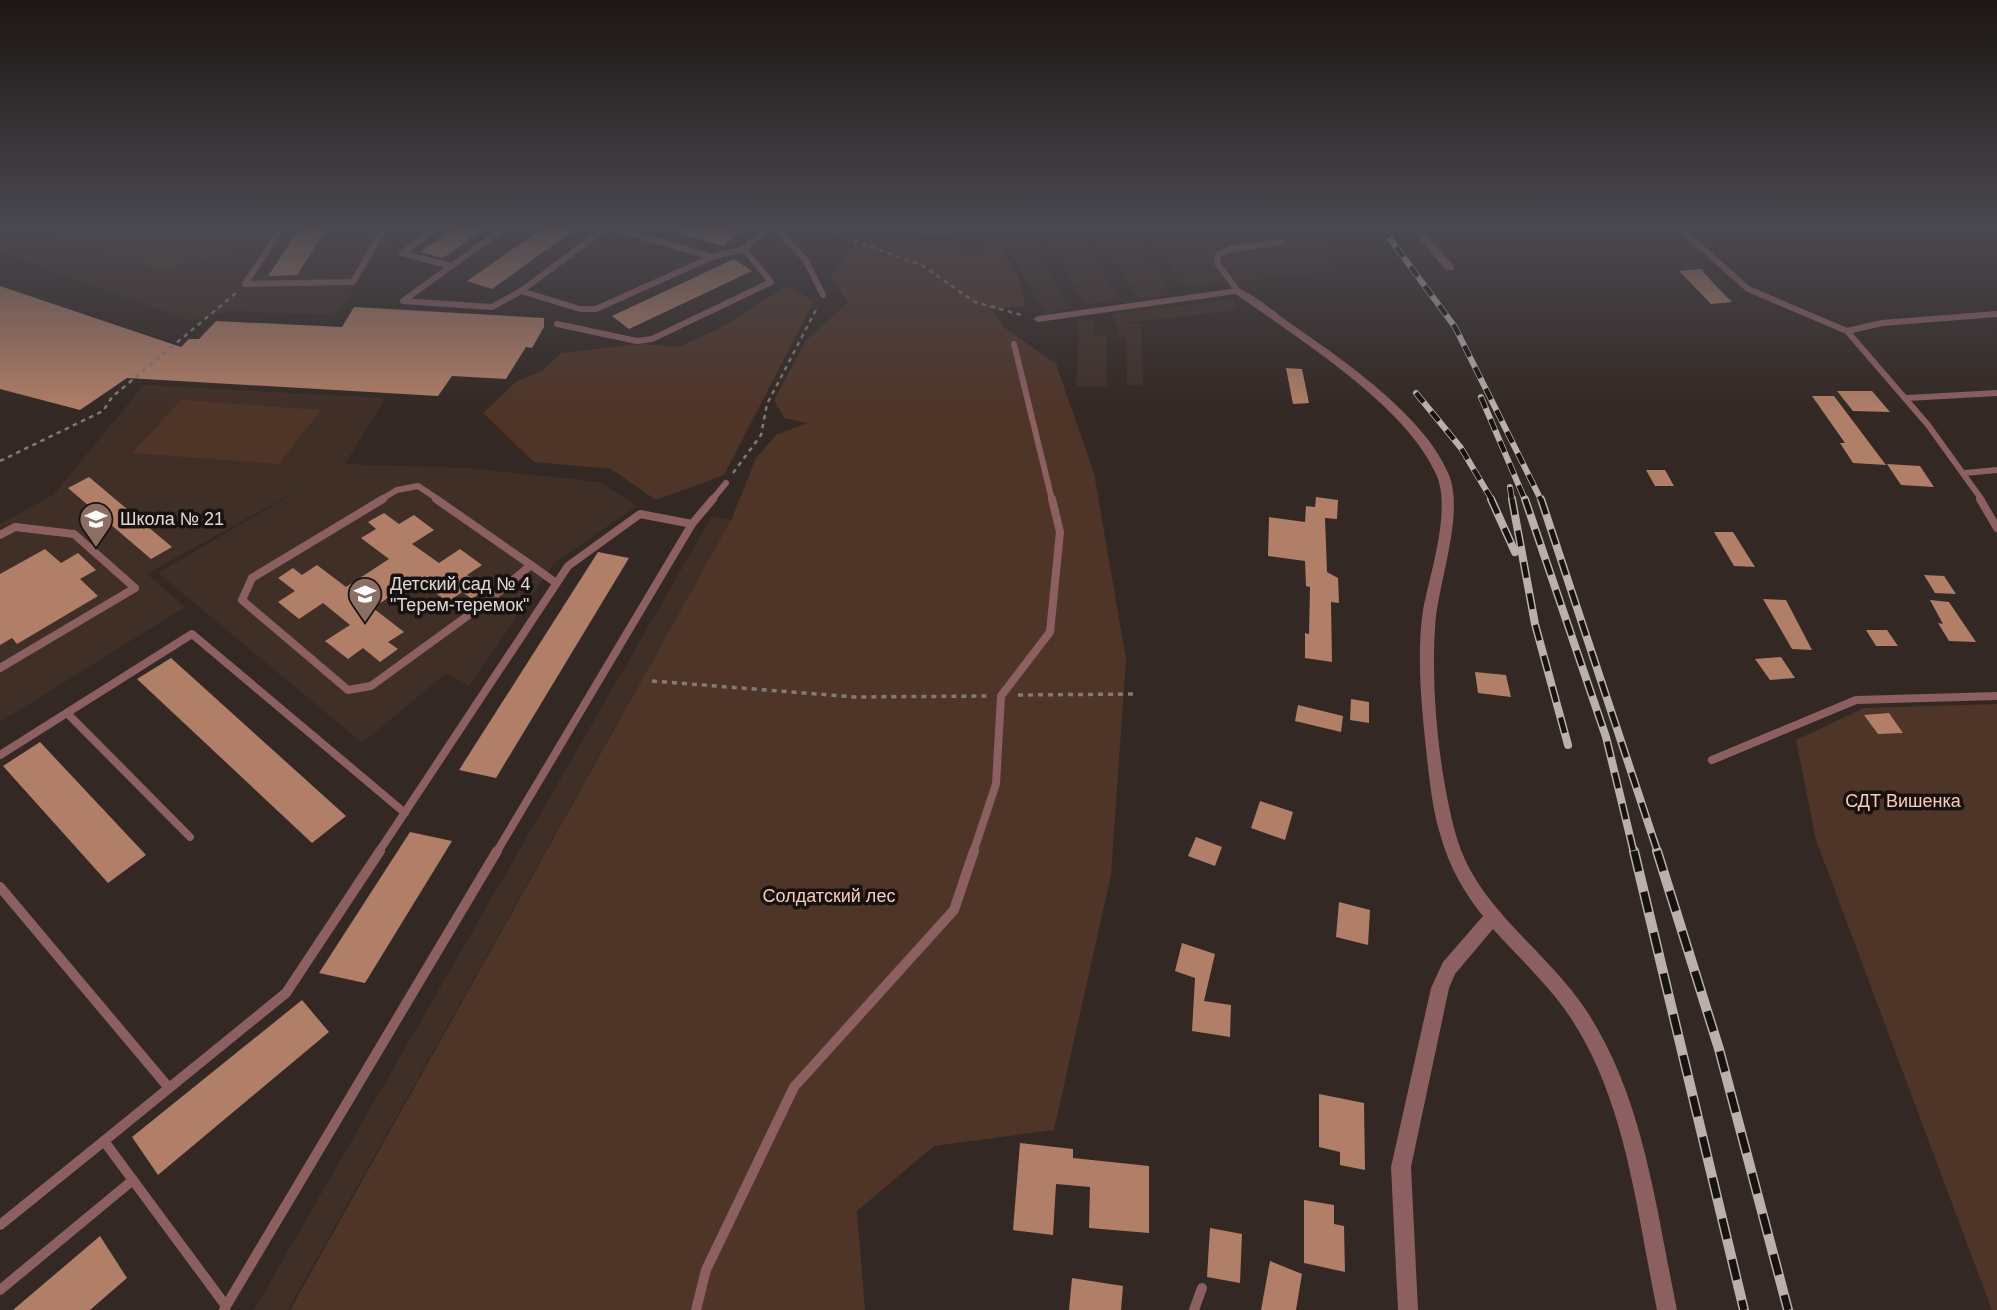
<svg xmlns="http://www.w3.org/2000/svg" width="1997" height="1310" viewBox="0 0 1997 1310" font-family="Helvetica,sans-serif">
  <rect width="100%" height="100%" fill="#332823"/>
  <g fill="#402f27">
    <path d="M0 228H396L335 315 231 311 190 321 0 252Z"/>
    <path d="M998 228H1024L1070 309 1044 314Z"/>
    <path d="M1040 228H1075L1119 299 1085 305Z"/>
    <path d="M1093 228H1127L1172 294 1139 300Z"/>
    <path d="M1146 228H1311L1338 271 1184 287Z"/>
    <path d="M1232 300 1238 310 1124 323 1141 324 1143 386 1127 385 1126 339 1118 338 1117 324 1111 314Z"/>
    <path d="M1079 320H1094L1093 335 1107 336V387L1076 386Z"/>
    <path d="M144 385 385 398 345 464 468 468 600 482 637 506 554 563 469 686 447 673 362 743 158 573 302 488 147 574 185 607 0 722V524L53 495Z"/>
    <path d="M712 516 731 520 288 1310H254Z"/>
  </g>
  <g fill="#4f3428">
    <path d="M60 228H276L267 241 222 256 159 270 46 233Z"/>
    <path d="M874 228H971L944 237Z"/>
    <path d="M900 240 950 241 969 257 998 241 1020 281 1025 306 991 310 1005 328 1056 364 1094 473 1126 659 1111 875 1054 1130 934 1146 857 1211 865 1310H290L732 518 756 458 776 435 807 423 784 418 774 400 806 340 848 303 831 277 855 244Z"/>
    <path d="M787 286 814 301 724 475 656 500 611 469 534 462 483 413 517 381 542 371 561 353 641 344 678 347 720 328Z"/>
    <path d="M181 400 321 410 279 464 132 453Z"/>
    <path d="M1997 704V1310H1992L1816 840 1796 740 1864 708Z"/>
  </g>
  <g fill="#b17e67">
    <path d="M300 228H327L297 275 268 276Z"/>
    <path d="M454 228H485L443 258 420 252Z"/>
    <path d="M543 228H577L492 289 467 281Z"/>
    <path d="M676 228H723L740 233 723 246 675 232Z"/>
    <path d="M734 259 752 271 629 329 612 316Z"/>
    <path d="M1701 269 1716 286 1732 302 1711 304 1679 271Z"/>
    <path d="M0 286 181 347 189 339H199L216 321 342 327 354 307 544 318V327L532 348 526 347 506 379 452 376 438 396 127 378 80 410 0 389Z"/>
    <path d="M1286 368 1302 369 1309 403 1293 404Z"/>
    <path d="M1837 391H1872L1890 412 1853 411Z"/>
    <path d="M1812 396H1834L1886 465 1853 463 1840 443H1845Z"/>
    <path d="M1887 464 1920 466 1934 487 1901 485Z"/>
    <path d="M1646 470H1665L1674 486H1655Z"/>
    <path d="M89 477 172 547 151 559 68 488Z"/>
    <path d="M1316 497 1338 500 1337 519 1325 518 1327 572 1338 578 1339 603 1331 602 1332 662 1305 658V633L1309 634 1310 587 1306 586 1305 561 1268 556 1269 517 1305 522 1306 506 1315 507Z"/>
    <path d="M384 513 399 524 414 515 434 530 412 544 439 563 460 549 482 565 467 575 486 589 472 599 462 592 448 602 416 579 373 608 404 632 388 642 398 649 380 662 363 648 348 659 325 641 350 625 323 603 299 619 278 602 295 591 278 578 293 568 302 575 317 565 346 587 389 559 361 538 376 529 368 522Z"/>
    <path d="M1714 532H1733L1755 567 1734 566Z"/>
    <path d="M45 549 61 563 78 553 96 570 80 579 98 596 17 644 12 638 0 645V574Z"/>
    <path d="M598 552 629 558 496 778 459 770Z"/>
    <path d="M1924 575 1944 576 1956 594 1935 593Z"/>
    <path d="M1763 599 1786 600 1812 650 1792 649Z"/>
    <path d="M1930 600 1949 602 1976 642 1949 641 1938 623 1943 624Z"/>
    <path d="M1866 630H1887L1898 646H1876Z"/>
    <path d="M1781 657 1795 678 1770 680 1755 659Z"/>
    <path d="M171 658 346 816 312 843 137 679Z"/>
    <path d="M1475 672 1506 675 1511 697 1478 693Z"/>
    <path d="M1351 699 1369 702V723L1350 720Z"/>
    <path d="M1298 705 1343 716 1341 732 1295 721Z"/>
    <path d="M1889 713 1903 733 1878 734 1864 715Z"/>
    <path d="M40 742 146 855 108 883 3 766Z"/>
    <path d="M1260 801 1293 812 1285 840 1251 828Z"/>
    <path d="M410 832 452 841 365 983 319 973Z"/>
    <path d="M1196 837 1222 847 1215 866 1188 856Z"/>
    <path d="M1339 902 1370 910 1368 945 1336 937Z"/>
    <path d="M1182 943 1215 954 1204 1001 1231 1005 1230 1037 1192 1031 1195 978 1175 971Z"/>
    <path d="M302 1000 329 1032 158 1175 132 1137Z"/>
    <path d="M1319 1094 1364 1103 1365 1170 1340 1165V1152L1319 1147Z"/>
    <path d="M1020 1143 1073 1149V1158L1149 1166V1233L1089 1228 1090 1187 1056 1184 1053 1235 1013 1230Z"/>
    <path d="M1304 1200 1334 1205V1224L1344 1226 1345 1272 1304 1263Z"/>
    <path d="M1210 1228 1242 1234 1240 1283 1207 1277Z"/>
    <path d="M100 1236 127 1278 90 1310H13Z"/>
    <path d="M1270 1261 1302 1274 1296 1310H1261Z"/>
    <path d="M1072 1278 1123 1286 1121 1310H1069Z"/>
  </g>
  <g fill="none" stroke-linecap="round" stroke-linejoin="round">
    <g stroke="#837a76" stroke-width="2.5" stroke-dasharray="4.5 4.5" stroke-linecap="butt">
      <path d="M820 228 923 266 975 302 1025 316"/>
      <path d="M0 461 103 411 112 397 236 293"/>
      <path d="M733 473 761 435 767 404 818 306"/>
    </g>
    <g stroke="#837a76" stroke-width="3.5" stroke-dasharray="5 5" stroke-linecap="butt">
      <path d="M652 681 855 697 989 696"/>
      <path d="M1018 695 1138 694"/>
    </g>
    <g stroke="#8c5f61" stroke-width="6">
      <path d="M282 228 245 284 353 282 384 228"/>
      <path d="M437 228 402 253 451 266"/>
      <path d="M504 228 403 301 492 307 521 291 606 228"/>
      <path d="M613 228 712 257"/>
      <path d="M775 228 805 259 823 295"/>
      <path d="M1680 228 1748 289 1847 331"/>
      <path d="M521 291 580 309H596L712 257 744 249"/>
      <path d="M1238 291 1217 263 1218 255 1230 249 1282 242"/>
      <path d="M557 324 637 341 652 339 771 282 744 249 768 228"/>
      <path d="M1014 344 1052 500"/>
      <path d="M1907 398 1997 393"/>
      <path d="M1965 473 1997 470"/>
      <path d="M380 500 397 490 418 486 439 500"/>
      <path d="M712 500 726 483"/>
      <path d="M1982 500 1928 425 1847 331 1882 323 1997 314"/>
    </g>
    <g stroke="#8c5f61" stroke-width="8">
      <path d="M383 499 252 578 242 600 348 690 371 686 488 601 531 565"/>
      <path d="M436 499 531 565"/>
      <path d="M1980 499 1997 528"/>
      <path d="M692 524 713 499"/>
      <path d="M0 535 15 527 74 534 135 588 0 668"/>
      <path d="M531 565 556 583"/>
      <path d="M67 713 190 837"/>
      <path d="M0 755 192 634 405 813"/>
      <path d="M1712 760 1856 700 1997 696"/>
      <path d="M378 853 568 566 640 514 692 524 496 853"/>
      <path d="M973 853 996 784 1001 696 1050 632 1060 532 1052 499"/>
    </g>
    <g stroke="#8c5f61" stroke-width="10">
      <path d="M0 887 169 1088"/>
      <path d="M104 1141 286 993 380 851"/>
      <path d="M0 1225 104 1141 226 1306 224 1310"/>
      <path d="M0 1290 133 1180"/>
      <path d="M226 1306 497 851"/>
      <path d="M696 1310 706 1270 794 1087 954 910 974 851"/>
      <path d="M1194 1310 1202 1288"/>
    </g>
    <g fill="#8c5f61" fill-rule="evenodd">
      <path d="M1410 228H1420L1454 266V270H1446Z"/>
      <path d="M1238 288C1255 295 1272 310 1287 321 1339 357 1425 415 1449 475 1465 515 1437 585 1435 628 1431 691 1439 774 1456 835 1476 908 1546 949 1586 1010 1644 1098 1656 1209 1677 1310H1657C1637 1214 1627 1107 1574 1023 1552 988 1520 959 1493 929L1455 974 1449 988 1411 1167 1418 1310H1398L1391 1167 1431 988 1443 962 1483 916C1464 893 1449 866 1441 837 1433 812 1430 785 1427 758 1422 710 1416 658 1423 610 1430 573 1452 509 1436 474 1406 405 1297 338 1236 294L1038 322 1033 319 1038 316Z"/>
    </g>
    <defs>
      <g id="rail-far2">
        <path d="M1382 228 1455 327 1541 500"/>
        <path d="M1416 393 1461 448 1492 500"/>
        <path d="M1481 397 1525 500"/>
        <path d="M1510 487 1512 500"/>
      </g>
      <g id="rail-far1">
        <path d="M1491 499 1515 552"/>
        <path d="M1512 499 1535 624 1568 745"/>
        <path d="M1525 499 1606 737 1634 853"/>
        <path d="M1541 499 1658 853"/>
      </g>
      <g id="rail">
        <path d="M1634 851 1744 1310"/>
        <path d="M1657 851 1719 1049 1788 1310"/>
      </g>
    </defs>
    <use href="#rail-far2" stroke="#bab1ae" stroke-width="6"/>
    <use href="#rail-far1" stroke="#bab1ae" stroke-width="8"/>
    <use href="#rail" stroke="#bab1ae" stroke-width="10"/>
    <use href="#rail-far2" stroke="#171210" stroke-width="4.5" stroke-dasharray="12" stroke-linecap="butt"/>
    <use href="#rail-far1" stroke="#171210" stroke-width="5" stroke-dasharray="16" stroke-linecap="butt"/>
    <use href="#rail" stroke="#171210" stroke-width="7" stroke-dasharray="21" stroke-linecap="butt"/>
  </g>
  <linearGradient id="sky" x2="0" y2="1"><stop stop-color="#1c1613"/><stop offset="0.55" stop-color="#4a4850"/><stop offset="1" stop-color="#4a4850" stop-opacity="0"/></linearGradient>
  <rect width="1997" height="411" fill="url(#sky)"/>
  <defs>
    <symbol id="school-pin" viewBox="-11 -11 22 30"><path d="M0 17L-7.5 6A9.5 9.5 0 1 1 7.5 6Z" fill="#8d6e63" stroke="#171210"/><path d="M0-5L7-2L0 1L-7-2ZM-4 1L0 2.5L4 1V4Q0 6-4 4Z" fill="#fff"/></symbol>
  </defs>
  <g fill-rule="evenodd">
    <use href="#school-pin" x="77" y="500" width="38" height="52"/>
    <use href="#school-pin" x="346" y="575" width="38" height="52"/>
  </g>
  <g text-anchor="middle" dominant-baseline="central" stroke-width="7" stroke-linejoin="round" paint-order="stroke">
    <g font-size="18" fill="#e0d8d5" stroke="#171210" text-anchor="start">
      <text x="120" y="519">Школа № 21</text>
      <text x="390" y="584">Детский сад № 4<tspan x="390" dy="21">"Терем-теремок"</tspan></text>
    </g>
    <g font-size="18" fill="#fcccb7" stroke="#171210">
      <text x="1903" y="801">СДТ Вишенка</text>
      <text x="829" y="896">Солдатский лес</text>
    </g>
  </g>
</svg>
